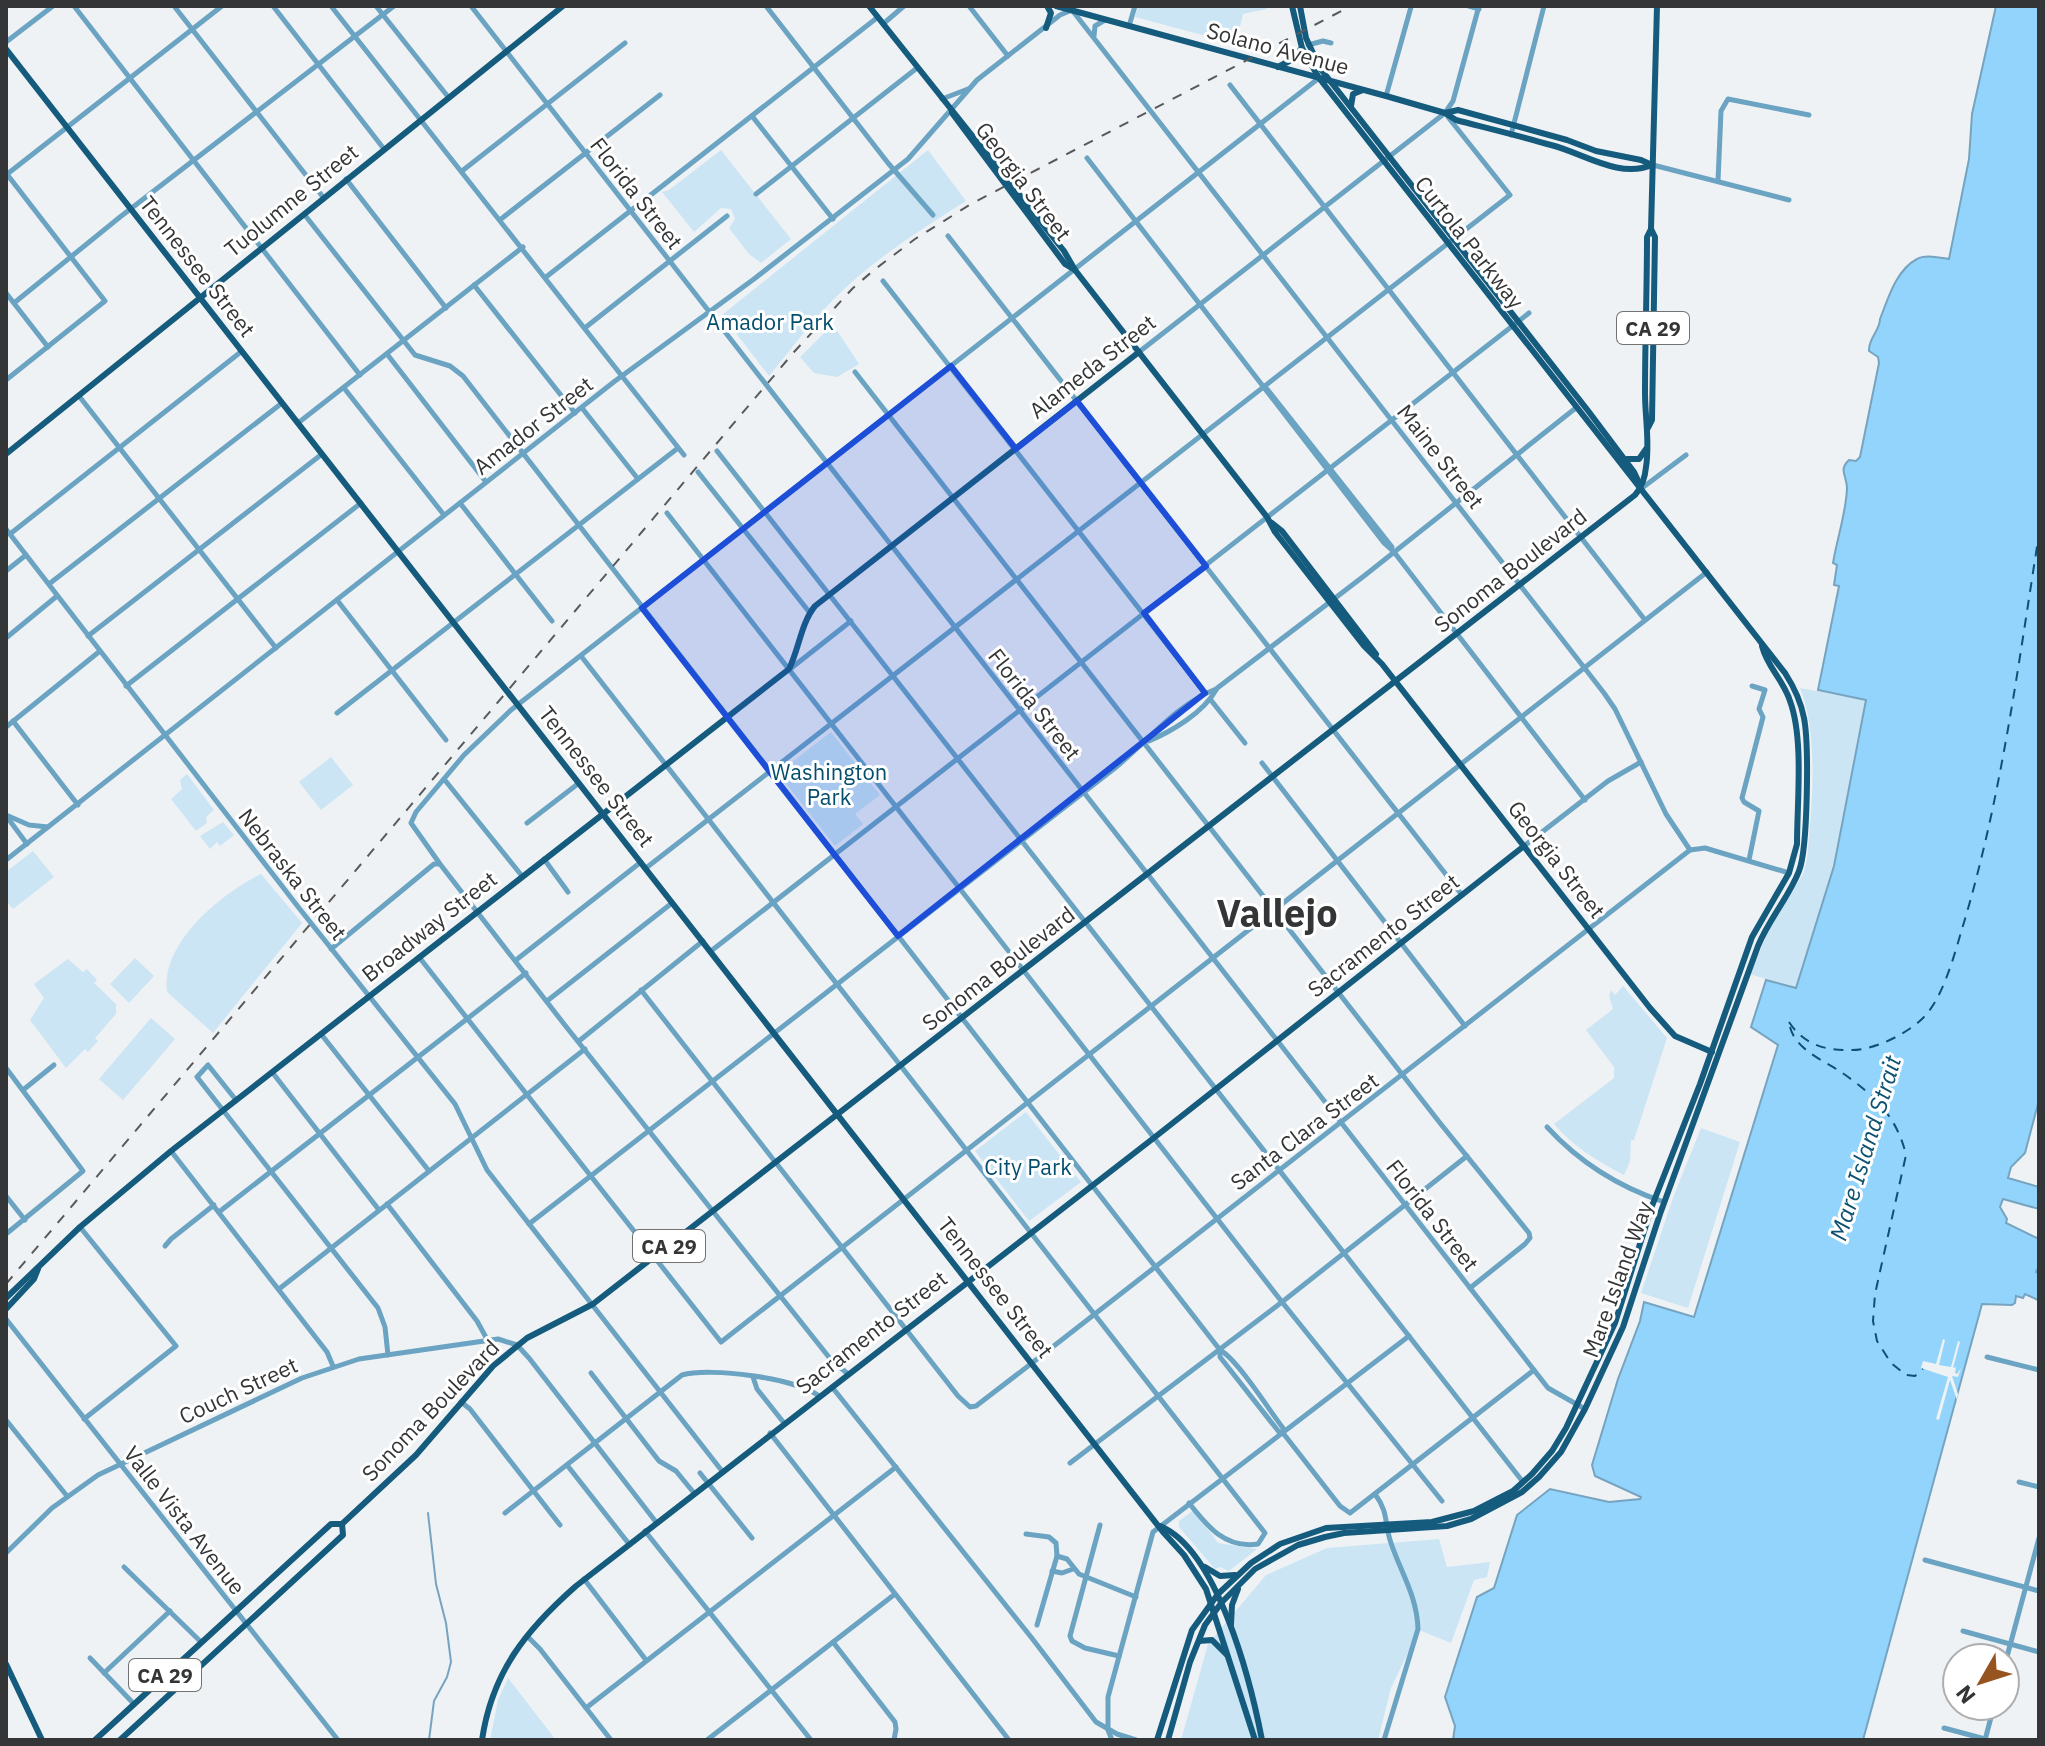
<svg xmlns="http://www.w3.org/2000/svg" width="2045" height="1746" viewBox="0 0 2045 1746" font-family="'IBM Plex Sans',sans-serif">
  <rect width="100%" height="100%" fill="#eff2f4"/>
  <g fill="#cbe5f5">
    <path d="M1138 6H1268L1267 9 1243 14 1236 44 1135 17Z"/>
    <path d="M721 150 791 239 761 263 749 254 729 228 735 219 731 209 721 208 694 232 662 192 669 190Z"/>
    <path d="M928 150 966 201C919 231 872 260 833 300 810 323 790 351 769 376L722 315Z"/>
    <path d="M829 328 836 329 859 364 837 377 814 373 800 357Z"/>
    <path d="M1800 688 1866 700 1834 866 1796 989 1750 974 1770 928 1803 874 1807 859C1812 808 1819 735 1800 688Z"/>
    <path d="M831 732 880 795 855 814 863 824 835 846 778 773Z"/>
    <path d="M331 757 353 785 321 810 299 782Z"/>
    <path d="M187 774 214 810 206 817 207 823 196 831 171 799 182 789 180 780Z"/>
    <path d="M223 822 234 835 220 846 217 842 210 849 200 836Z"/>
    <path d="M33 851 54 877 13 909 6 901V872Z"/>
    <path d="M261 874 302 923 213 1033 167 992C160 943 222 893 261 874Z"/>
    <path d="M135 958 154 976 129 1003 110 984Z"/>
    <path d="M68 959 83 972 87 969 97 980 94 983 116 1004V1014L95 1038 98 1041 88 1052 85 1049 66 1068 30 1020 44 998 34 984Z"/>
    <path d="M1623 986 1667 1038 1634 1140H1631L1630 1161 1624 1175C1597 1161 1574 1147 1554 1124L1614 1078V1067L1586 1030 1613 1009 1609 996 1611 990 1615 995Z"/>
    <path d="M151 1018 175 1039 123 1100 99 1079Z"/>
    <path d="M1026 1112 1081 1182 1029 1221 975 1151Z"/>
    <path d="M1701 1128 1740 1142 1688 1308 1641 1293 1674 1195Z"/>
    <path d="M1194 1510 1218 1543 1257 1549 1229 1571 1220 1567 1215 1569 1179 1527V1521Z"/>
    <path d="M1439 1539 1447 1567 1490 1562 1487 1577 1474 1580 1451 1643 1419 1630 1391 1688 1378 1740H1181L1208 1644 1266 1575 1327 1548Z"/>
    <path d="M508 1678 556 1740H490L498 1700Z"/>
  </g>
  <path fill="#92d4fb" stroke="#76a4c0" stroke-width="2" d="M1996 6H2039V1100L2025 1153 2011 1167 2008 1178 2039 1187V1209L2003 1199 2000 1207 2007 1219 2006 1223 2039 1239V1266L2036 1272 2039 1274V1297L2038 1300 2025 1294 2023 1298 2016 1296 2015 1303 2012 1305 1982 1304 1863 1740H1453L1455 1726 1445 1697 1477 1597 1494 1588 1517 1515 1550 1489 1609 1502 1640 1499 1641 1497 1595 1476 1592 1465 1618 1379 1640 1321 1644 1302 1694 1317 1778 1045 1751 1027 1766 980 1796 988 1834 866 1866 700 1818 690 1839 586 1834 585 1837 565 1833 563C1837 538 1846 514 1847 488 1847 476 1838 470 1849 460L1856 461 1860 457 1879 363 1878 357 1869 351C1868 338 1880 331 1880 319 1888 299 1896 270 1917 259 1926 254 1940 258 1949 259L1969 159 1972 114Z"/>
  <path fill="#eff2f4" d="M1943 1339 1945 1340 1939 1365 1951 1367 1958 1341 1960 1342 1953 1368 1956 1367 1955 1373 1957 1374 1961 1368 1958 1377 1952 1376 1958 1394 1957 1400 1950 1380 1939 1420 1936 1419 1948 1377 1921 1368 1923 1361 1936 1364Z"/>
  <g fill="none" stroke-linecap="round" stroke-linejoin="round">
    <path stroke="#76a4c0" stroke-width="2" d="M428 1513 436 1584 446 1623 451 1662 447 1677 434 1701 429 1740"/>
    <g stroke="#0d5272" stroke-width="2" stroke-dasharray="10 8" stroke-linecap="butt">
      <path d="M1789 1022C1804 1045 1826 1051 1852 1050 1874 1050 1907 1034 1923 1018 1943 998 1954 956 1962 929 2001 801 2018 666 2039 534"/>
      <path d="M1790 1027C1796 1050 1823 1060 1841 1072 1873 1094 1897 1116 1906 1155L1875 1294 1873 1321 1877 1341 1891 1363 1906 1375 1915 1376 1923 1369"/>
    </g>
    <g stroke="#6ba3c3" stroke-width="5">
      <path d="M74 6 360 375"/>
      <path d="M174 6 323 197"/>
      <path d="M273 6 384 149"/>
      <path d="M331 6 684 455"/>
      <path d="M376 6 449 98"/>
      <path d="M471 6 1548 1388 1585 1409"/>
      <path d="M766 6 888 163 933 215"/>
      <path d="M969 6 1008 56"/>
      <path d="M1469 6 1479 9"/>
      <path d="M883 24 904 6"/>
      <path d="M1129 26 1135 6"/>
      <path d="M1094 36 1095 26 1105 20"/>
      <path d="M6 42 53 6"/>
      <path d="M1308 45 1323 41 1331 43"/>
      <path d="M1230 85 1645 620"/>
      <path d="M1386 96 1411 7"/>
      <path d="M942 99 968 89"/>
      <path d="M752 116 833 219"/>
      <path d="M1511 135 1544 6"/>
      <path d="M1087 158 1384 543 1394 552 1585 800"/>
      <path d="M1653 165 1789 200"/>
      <path d="M462 171 625 43"/>
      <path d="M6 173 105 301 6 380"/>
      <path d="M6 175 222 6"/>
      <path d="M346 179 446 308"/>
      <path d="M1718 181 1721 111 1728 99 1809 115"/>
      <path d="M756 194 917 68"/>
      <path d="M304 214 415 355 450 366 463 376 1220 1350C1237 1359 1269 1410 1283 1428V1433"/>
      <path d="M501 219 660 95"/>
      <path d="M948 236 1462 895"/>
      <path d="M546 277 878 17"/>
      <path d="M883 281 1205 693"/>
      <path d="M474 285 575 413"/>
      <path d="M6 293 48 347"/>
      <path d="M14 303 120 217 394 6"/>
      <path d="M586 327 727 216"/>
      <path d="M1139 352 1445 113 1453 101 1479 6"/>
      <path d="M387 354 486 482"/>
      <path d="M855 372 1440 1123 1529 1233 1530 1238 1525 1244 1470 1288"/>
      <path d="M344 388 444 515"/>
      <path d="M1267 389 1392 547"/>
      <path d="M79 396 276 648"/>
      <path d="M582 408 638 479"/>
      <path d="M298 423 523 247"/>
      <path d="M717 451 1523 1482"/>
      <path d="M698 472 810 613"/>
      <path d="M1642 488 1686 455"/>
      <path d="M460 503 552 621"/>
      <path d="M667 513 1282 1302 1442 1501"/>
      <path d="M6 529 299 908 455 1104 487 1170 722 1471"/>
      <path d="M10 534 242 351"/>
      <path d="M6 571 26 555"/>
      <path d="M49 584 282 403"/>
      <path d="M337 600 446 740"/>
      <path d="M88 636 322 454"/>
      <path d="M6 638 57 596"/>
      <path d="M581 656 1265 1533 1258 1544C1225 1549 1207 1526 1189 1503"/>
      <path d="M790 669 851 621"/>
      <path d="M126 686 361 503"/>
      <path d="M1210 699 1245 743"/>
      <path d="M337 713 678 448"/>
      <path d="M13 721 78 805"/>
      <path d="M6 727 100 651"/>
      <path d="M1149 741C1172 731 1203 713 1216 690"/>
      <path d="M1262 763 1465 1026"/>
      <path d="M444 779 522 876"/>
      <path d="M6 815 29 825 48 827"/>
      <path d="M7 817 27 844"/>
      <path d="M527 823 579 783"/>
      <path d="M1524 846 1608 781 1641 762"/>
      <path d="M544 859 568 892"/>
      <path d="M6 860 615 381 754 279 908 159 977 80 1060 15 1072 10 1604 693 1615 709 1666 814 1690 850"/>
      <path d="M1749 860 1759 811 1744 802 1742 798 1763 717 1759 709 1765 690 1752 686"/>
      <path d="M646 868 1510 195 1448 117"/>
      <path d="M331 949 434 864H439"/>
      <path d="M711 951 1529 313"/>
      <path d="M419 957 721 1342 1707 572"/>
      <path d="M516 960 641 862"/>
      <path d="M641 990 958 1396 970 1407 976 1406 1032 1363 1690 850 1705 848 1789 873"/>
      <path d="M547 1001 672 903"/>
      <path d="M321 1034 429 1171"/>
      <path d="M579 1041 703 941"/>
      <path d="M6 1068 83 1171 6 1234"/>
      <path d="M272 1072 379 1210"/>
      <path d="M23 1090 54 1065"/>
      <path d="M236 1100 208 1065 197 1077 378 1308 385 1327 388 1355"/>
      <path d="M1547 1127C1579 1162 1619 1187 1664 1202"/>
      <path d="M171 1151 327 1352 333 1366"/>
      <path d="M6 1196 25 1220"/>
      <path d="M387 1204 477 1321 488 1341"/>
      <path d="M219 1212 526 973"/>
      <path d="M529 1224 1115 768C1147 742 1177 704 1216 689L1364 576 1577 407"/>
      <path d="M80 1227 176 1346 84 1419"/>
      <path d="M165 1246 171 1239 214 1205"/>
      <path d="M279 1289 585 1049"/>
      <path d="M6 1319 338 1740"/>
      <path d="M1220 1350V1357L1279 1432 1283 1433 1340 1506 1350 1513 1534 1370"/>
      <path d="M1987 1357 2039 1370"/>
      <path d="M591 1373 659 1461 676 1471 694 1493"/>
      <path d="M847 1373 832 1361 564 1024 440 864 411 823 416 812 464 755 511 710 1319 78"/>
      <path d="M753 1377 757 1389 784 1423"/>
      <path d="M832 1387 1031 1637 1096 1722 1117 1734 1136 1740"/>
      <path d="M461 1402 470 1409 560 1525"/>
      <path d="M6 1420 67 1496"/>
      <path d="M770 1433 1009 1740"/>
      <path d="M1070 1463 1282 1302 1467 1156"/>
      <path d="M567 1465 629 1544"/>
      <path d="M700 1473 752 1538"/>
      <path d="M2019 1482 2039 1487"/>
      <path d="M1375 1494C1389 1513 1384 1523 1391 1543 1401 1573 1417 1596 1418 1629L1384 1740"/>
      <path d="M505 1513 682 1375C710 1367 796 1378 819 1396"/>
      <path d="M1100 1525 1070 1636 1072 1641 1085 1648 1119 1656"/>
      <path d="M645 1531 811 1740"/>
      <path d="M1026 1534 1049 1537 1056 1543 1057 1556 1037 1625"/>
      <path d="M6 1553 52 1508 98 1475 302 1378 359 1359 498 1339 517 1345 529 1358 656 1522"/>
      <path d="M1057 1556 1067 1559 1079 1574 1136 1597"/>
      <path d="M1925 1560 2039 1591"/>
      <path d="M124 1567 201 1642"/>
      <path d="M1052 1571 1062 1573 1073 1569"/>
      <path d="M584 1579 646 1660"/>
      <path d="M1963 1631 2039 1652"/>
      <path d="M527 1636 540 1649 611 1740"/>
      <path d="M833 1642 895 1722 896 1729 894 1740"/>
      <path d="M90 1658 134 1704"/>
      <path d="M2005 1664 2039 1538"/>
      <path d="M104 1673 170 1611"/>
      <path d="M586 1708 896 1467"/>
      <path d="M1944 1728 1985 1739"/>
      <path d="M707 1740 895 1594"/>
      <path d="M1112 1740 1108 1730V1697L1153 1532 1409 1336"/>
      <path d="M1985 1740 1994 1706"/>
    </g>
    <g stroke="#155b7d" stroke-width="6">
      <path d="M869 6 1064 251 1075 270 1267 517 1275 532 1364 646 1382 664 1650 1008 1675 1036 1712 1052"/>
      <path d="M1056 6 1386 96 1445 113 1456 120C1487 128 1520 136 1551 145 1583 153 1619 179 1652 165"/>
      <path d="M1300 6 1306 38 1320 68 1589 412 1634 472 1640 485"/>
      <path d="M1046 28 1051 13 1047 6"/>
      <path d="M6 49 1163 1532 1184 1555 1206 1589 1255 1740"/>
      <path d="M1278 67 1293 59 1302 48"/>
      <path d="M1351 106 1353 94 1363 90"/>
      <path d="M952 113 1065 264 1075 270"/>
      <path d="M1445 113 1458 110 1567 140 1596 151 1641 160 1652 165"/>
      <path d="M1648 428 1652 420 1655 237 1651 229 1657 6"/>
      <path d="M6 454 563 6"/>
      <path d="M1627 459H1639L1646 449"/>
      <path d="M1272 523 1282 531 1376 654"/>
      <path d="M6 1298 80 1227 171 1151 789 669C799 649 801 623 815 606L1139 352"/>
      <path d="M6 1309 34 1279 38 1269"/>
      <path d="M1160 1526C1218 1550 1251 1683 1262 1740"/>
      <path d="M1205 1567 1220 1576 1235 1575"/>
      <path d="M1231 1624 1232 1605 1238 1589"/>
      <path d="M1199 1641 1212 1640 1227 1655"/>
      <path d="M6 1664 42 1740"/>
      <path d="M95 1740 331 1524H342L416 1455 493 1366 527 1338 593 1304 1635 495C1642 487 1645 478 1646 467 1650 442 1645 418 1645 393 1645 341 1647 289 1647 237L1651 229"/>
      <path d="M120 1740 343 1535 342 1524"/>
      <path d="M482 1740C492 1672 526 1630 576 1586L1155 1137 1524 846"/>
      <path d="M1157 1740 1192 1630 1218 1594 1251 1563 1280 1544 1326 1528 1432 1522 1474 1511 1513 1491 1532 1474 1552 1451 1566 1428 1615 1323 1652 1206 1700 1084 1752 937 1789 873 1797 844C1797 802 1804 739 1790 701 1784 681 1767 667 1762 646"/>
      <path d="M1168 1740 1190 1662 1205 1625 1222 1602 1255 1569 1298 1545 1325 1537 1344 1533 1447 1526 1471 1519 1522 1492 1539 1477 1561 1452 1585 1409 1623 1327 1660 1214 1758 946C1769 919 1789 897 1799 871 1808 848 1809 744 1804 718 1801 702 1794 687 1785 673L1319 78 1302 48 1292 6"/>
    </g>
    <path stroke="#58595b" stroke-width="2" stroke-dasharray="10 10" stroke-linecap="butt" d="M6 1284 794 352 853 288 874 270 915 239 971 204 1351 6"/>
  </g>
  <path fill="#1d4ed8" fill-opacity="0.2" stroke="#1d4ed8" stroke-width="6" stroke-linejoin="round" d="M951 366 1016 449 1077 401 1206 566 1144 613 1205 693 898 936 642 608Z"/>
  <g text-anchor="middle" dominant-baseline="central" stroke-width="6" stroke-linejoin="round" paint-order="stroke">
    <g fill="#fff" stroke="#717272" stroke-width="2">
      <rect x="1617" y="312" width="72" height="32" rx="6"/>
      <rect x="633" y="1230" width="72" height="32" rx="6"/>
      <rect x="129" y="1659" width="72" height="32" rx="6"/>
    </g>
    <g font-size="20" font-weight="bold" fill="#343536">
      <text x="1653" y="328">CA 29</text>
      <text x="669" y="1246">CA 29</text>
      <text x="165" y="1675">CA 29</text>
    </g>
    <g font-size="22" fill="#343536" stroke="#fff">
      <text transform="translate(1278 48) rotate(15)">Solano Avenue</text>
      <text transform="translate(1024 181) rotate(53)">Georgia Street</text>
      <text transform="translate(637 193) rotate(52)">Florida Street</text>
      <text transform="translate(291 200) rotate(-39)">Tuolumne Street</text>
      <text transform="translate(1470 242) rotate(52)">Curtola Parkway</text>
      <text transform="translate(198 266) rotate(52)">Tennessee Street</text>
      <text transform="translate(1092 366) rotate(-38)">Alameda Street</text>
      <text transform="translate(533 425) rotate(-38)">Amador Street</text>
      <text transform="translate(1441 456) rotate(52)">Maine Street</text>
      <text transform="translate(1510 570) rotate(-38)">Sonoma Boulevard</text>
      <text transform="translate(1035 704) rotate(52)">Florida Street</text>
      <text transform="translate(597 776) rotate(52)">Tennessee Street</text>
      <text transform="translate(1557 859) rotate(52)">Georgia Street</text>
      <text transform="translate(293 874) rotate(52)">Nebraska Street</text>
      <text transform="translate(429 926) rotate(-38)">Broadway Street</text>
      <text transform="translate(1383 935) rotate(-38)">Sacramento Street</text>
      <text transform="translate(998 968) rotate(-38)">Sonoma Boulevard</text>
      <text transform="translate(1304 1131) rotate(-37)">Santa Clara Street</text>
      <text transform="translate(1433 1215) rotate(52)">Florida Street</text>
      <text transform="translate(1617 1279) rotate(-70)">Mare Island Way</text>
      <text transform="translate(996 1287) rotate(52)">Tennessee Street</text>
      <text transform="translate(871 1332) rotate(-38)">Sacramento Street</text>
      <text transform="translate(238 1390) rotate(-25)">Couch Street</text>
      <text transform="translate(430 1410) rotate(-46)">Sonoma Boulevard</text>
      <text transform="translate(185 1520) rotate(52)">Valle Vista Avenue</text>
    </g>
    <g font-size="22" fill="#044e6d" stroke="#fff">
      <text x="770" y="321">Amador Park</text>
      <text x="829" y="771">Washington<tspan x="829" dy="25">Park</tspan></text>
      <text x="1028" y="1166">City Park</text>
    </g>
    <g font-size="24" font-style="italic" fill="#0d5272" stroke="#fff">
      <text transform="translate(1865 1148) rotate(-73)">Mare Island Strait</text>
    </g>
    <g font-size="38" font-weight="bold" fill="#343536" stroke="#fff">
      <text x="1277" y="912">Vallejo</text>
    </g>
  </g>
  <rect width="2045" height="1746" fill="none" stroke="#343536" stroke-width="16"/>
  <g transform="translate(1981 1682) rotate(231)"><circle r="38" fill="#ffffff" stroke="#aeaeaf" stroke-width="2"/>
  <path d="M0-6L14 30L0 20L-14 30Z" fill="#965421"/>
  <text y="-12" font-size="22" font-weight="bold" text-anchor="middle" fill="#343536">N</text>
  </g>
</svg>
